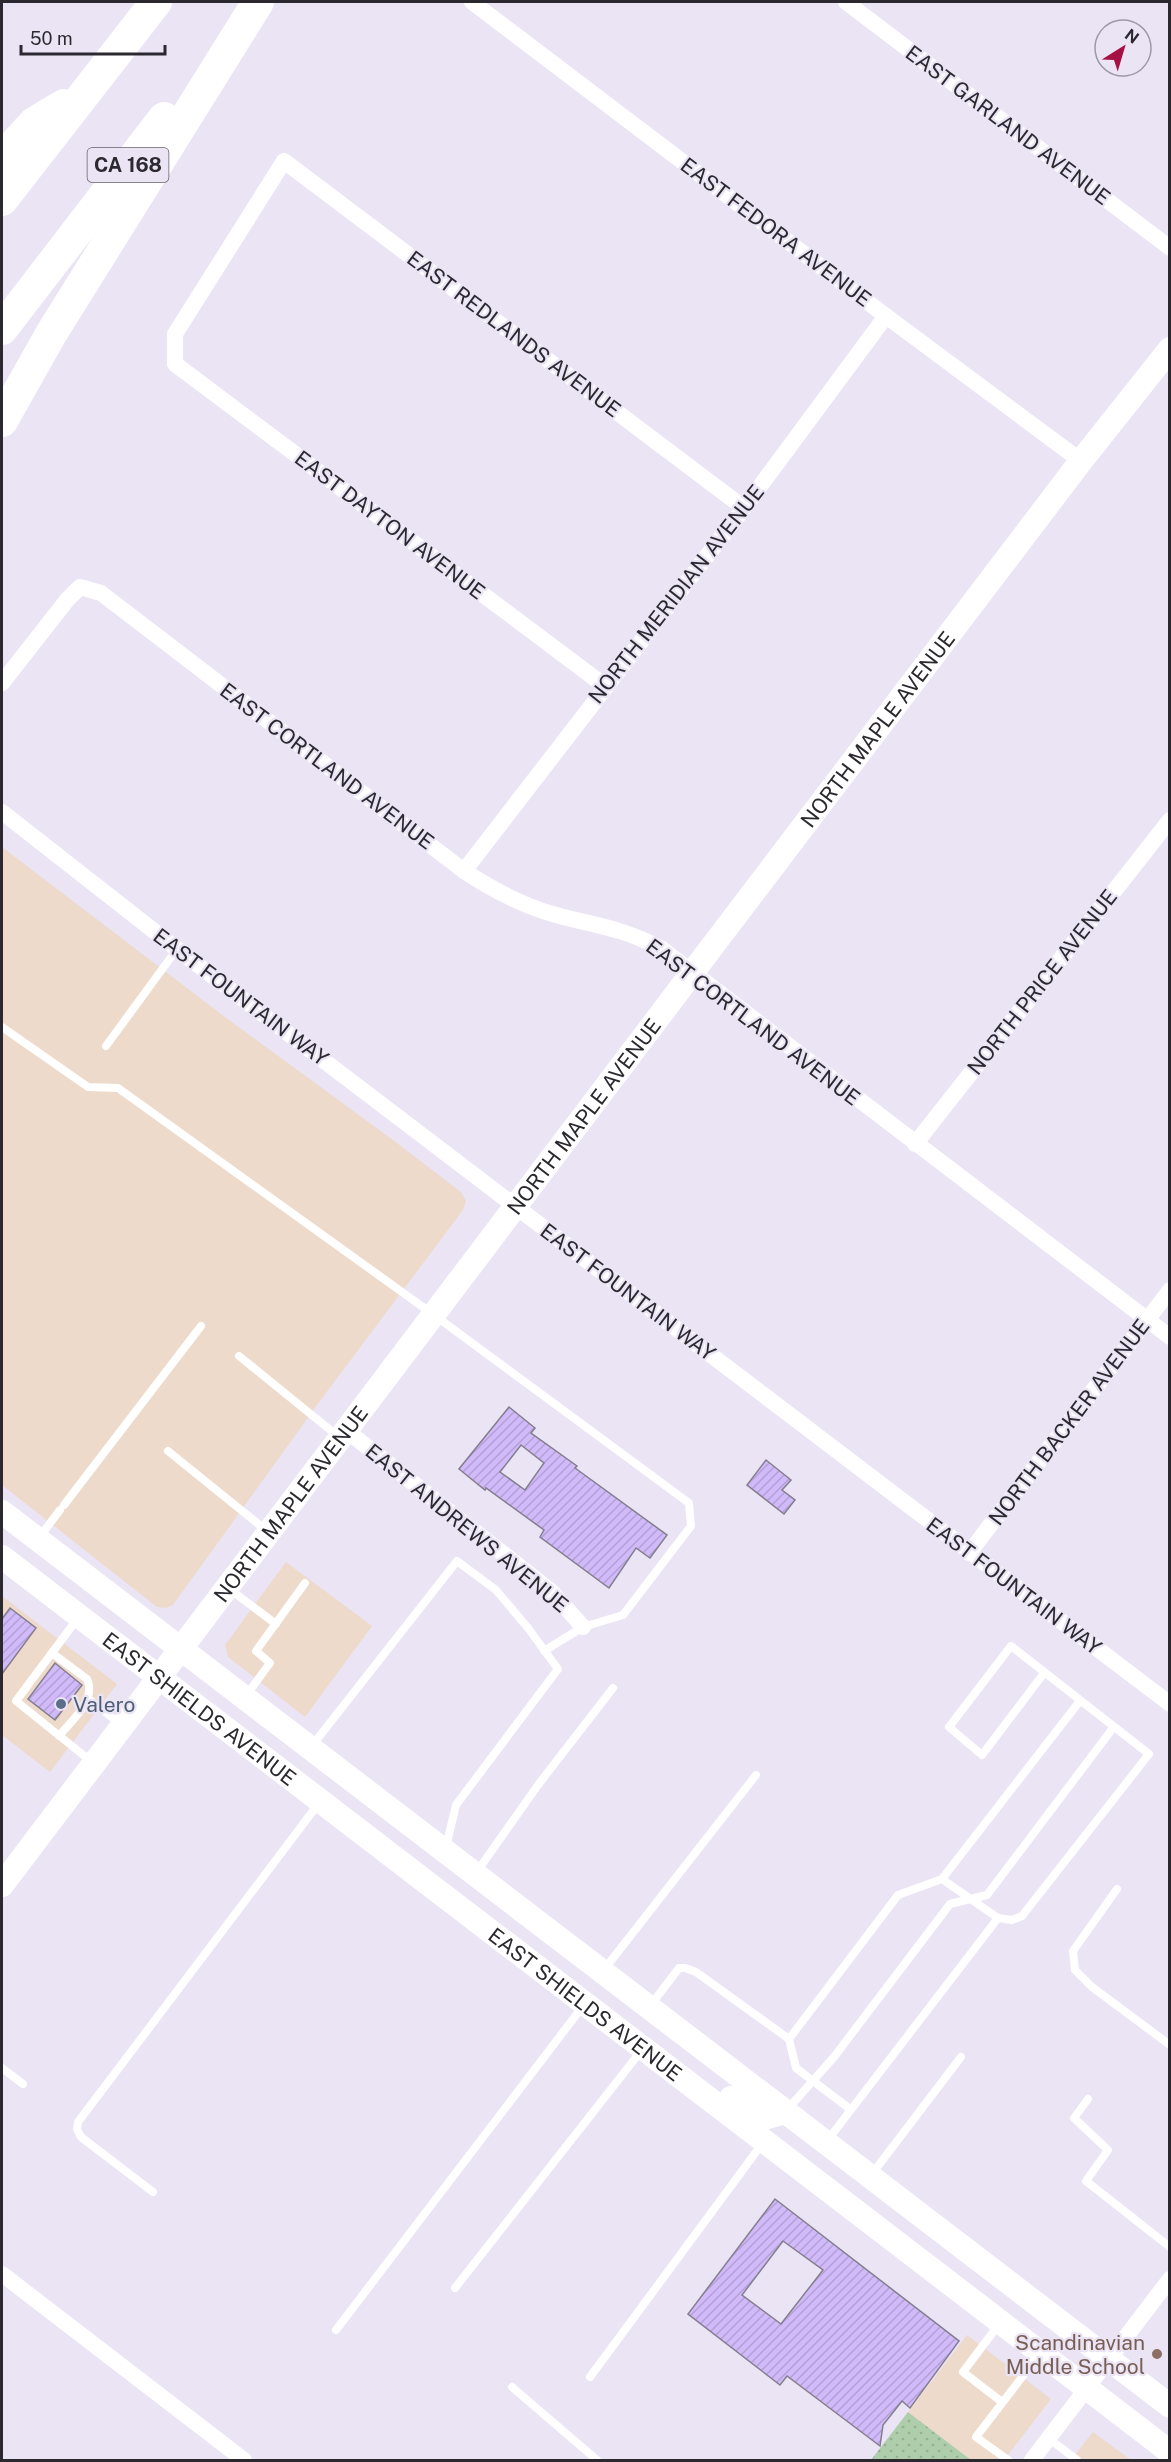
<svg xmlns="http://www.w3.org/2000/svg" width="1171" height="2462" viewBox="0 0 1171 2462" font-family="'Public Sans',sans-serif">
  <defs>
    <pattern id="grass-dots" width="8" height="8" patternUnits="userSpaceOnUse" patternTransform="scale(1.5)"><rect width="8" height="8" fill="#aecdab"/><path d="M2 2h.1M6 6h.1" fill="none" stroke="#96b093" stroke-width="1.8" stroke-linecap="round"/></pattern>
    <pattern id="building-hatch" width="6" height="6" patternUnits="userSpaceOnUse" patternTransform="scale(1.5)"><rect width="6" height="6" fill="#d1baf9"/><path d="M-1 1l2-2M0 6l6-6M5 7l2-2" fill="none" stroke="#b4a0d6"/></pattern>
  </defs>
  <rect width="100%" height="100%" fill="#eae4f5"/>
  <g fill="#eddaca">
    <path d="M2 847 221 1014 393 1140 461 1192 466 1201 463 1210 320 1401 173 1605 166 1608 157 1607 2 1485Z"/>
    <path d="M286 1562 372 1626 305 1717 228 1657 225 1645Z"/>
    <path d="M2 1596 117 1684 50 1772 2 1735Z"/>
    <path d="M967 2335 1051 2399 1004 2460H971L908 2412Z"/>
    <path d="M1093 2432 1131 2460H1071Z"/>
  </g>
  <path fill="url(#grass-dots)" d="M908 2412 971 2460H871Z"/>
  <g fill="url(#building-hatch)" stroke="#837e8d" stroke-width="1.5" fill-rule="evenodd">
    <path d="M509 1407 535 1428 531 1433 577 1466 575 1468 667 1535 650 1558 636 1548 609 1588 540 1537 544 1530 486 1488 485 1490 459 1469ZM521 1445 544 1463 525 1490 500 1472Z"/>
    <path d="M766 1460 791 1480 782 1490 795 1500 784 1514 747 1485Z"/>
    <path d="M10 1608 36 1628 2 1674V1619Z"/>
    <path d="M55 1663 82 1685 55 1720 28 1699Z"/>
    <path d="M775 2199 959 2341 910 2408 902 2401 883 2425 880 2446 787 2376 780 2385 688 2314ZM783 2241 823 2270 781 2324 742 2295Z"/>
  </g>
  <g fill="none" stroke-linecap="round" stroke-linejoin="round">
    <g stroke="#fff" stroke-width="8">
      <path d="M2 1027 88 1087 118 1088 434 1315 689 1503 691 1526 623 1615 583 1627 544 1651"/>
      <path d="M106 1046 177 949"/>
      <path d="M239 1356 339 1437"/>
      <path d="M168 1451 267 1531"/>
      <path d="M64 1505 201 1326"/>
      <path d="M38 1539 60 1510"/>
      <path d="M228 1588 276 1624"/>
      <path d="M78 1618 16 1701 92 1762"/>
      <path d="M52 1653 87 1679C97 1700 71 1721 59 1736"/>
      <path d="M245 1697 270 1663 256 1651 305 1583"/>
      <path d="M89 1699 120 1724"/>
      <path d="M311 1747 457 1561 496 1590 528 1628 558 1669 456 1805 446 1847"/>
      <path d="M476 1873 538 1785 613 1688"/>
      <path d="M942 1879 998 1918 1012 1920 1022 1916 1149 1754 1011 1646 949 1727 982 1755 1044 1673"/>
      <path d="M1117 1889 1073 1951 1075 1970 1092 1987 1170 2045"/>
      <path d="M603 1971 756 1775"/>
      <path d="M650 2006 679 1968H685L696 1972 789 2039"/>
      <path d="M2 2068 23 2084"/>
      <path d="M1088 2099 1074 2118 1108 2150 1086 2181 1170 2247"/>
      <path d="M850 2109 796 2068 789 2039 898 1895 942 1879 1079 1702"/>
      <path d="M786 2111 834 2057 950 1904 987 1895 1113 1728"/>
      <path d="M827 2141 998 1918"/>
      <path d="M872 2174 961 2057"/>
      <path d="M153 2192 81 2137 77 2129 78 2122 319 1803"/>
      <path d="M455 2288 641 2051"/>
      <path d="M1000 2323 963 2372 1002 2402"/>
      <path d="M336 2330 583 2006"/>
      <path d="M590 2377 762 2144"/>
      <path d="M512 2387 597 2460"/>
      <path d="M1048 2438 1077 2460"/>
      <path d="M1008 2460 976 2437 1039 2355"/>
    </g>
    <g stroke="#fff" stroke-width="16">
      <path d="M472 2 886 316 1081 461"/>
      <path d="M846 2 1170 248"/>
      <path d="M2 683 67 600 80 587 101 593 464 871C493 890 523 906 556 915 597 926 623 928 662 949L1170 1337"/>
      <path d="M605 686 175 364V334L284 161 744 508"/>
      <path d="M2 812 177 949 1170 1704"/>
      <path d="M464 871 744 508 886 316"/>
      <path d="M915 1144 1170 820"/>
      <path d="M347 1431 552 1592 583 1627"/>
      <path d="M969 1553 1170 1290"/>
      <path d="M2 2274 244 2460"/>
      <path d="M1032 2460 1170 2279"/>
    </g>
    <g stroke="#fff" stroke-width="24">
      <path d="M2 1512 1170 2406"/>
      <path id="s1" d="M2 1557 1170 2452"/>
      <path id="s2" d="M2 1885 692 973 1081 461 1170 349"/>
      <path d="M731 2098 764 2118 786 2112"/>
    </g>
    <g stroke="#fff" stroke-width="32">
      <path d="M2 158 34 123 64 105"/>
      <path d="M2 200 156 2"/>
      <path d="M2 329 164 118"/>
      <path d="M2 421 51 334 258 2"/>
    </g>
  </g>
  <circle fill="#5c6f8a" stroke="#eae4f5" stroke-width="2" cx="61" cy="1704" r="6"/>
  <circle fill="#8d6e63" stroke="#eae4f5" stroke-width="2" cx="1157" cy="2354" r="6"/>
  <g text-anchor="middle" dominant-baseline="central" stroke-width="4.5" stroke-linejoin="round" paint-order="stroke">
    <rect fill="#eae4f5" stroke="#64616a" stroke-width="1.5" x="87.5" y="148" width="81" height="34" rx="4.5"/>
    <g font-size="20" font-weight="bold" fill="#2b292f">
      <text x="128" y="165">CA 168</text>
    </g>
    <g font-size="21" fill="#2b292f" stroke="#eae4f5">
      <text transform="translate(1008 125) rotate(37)">EAST GARLAND AVENUE</text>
      <text transform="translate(776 232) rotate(37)">EAST FEDORA AVENUE</text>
      <text transform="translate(514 334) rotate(37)">EAST REDLANDS AVENUE</text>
      <text transform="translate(390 525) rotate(37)">EAST DAYTON AVENUE</text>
      <text transform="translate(676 594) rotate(-52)">NORTH MERIDIAN AVENUE</text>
      <text stroke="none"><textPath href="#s2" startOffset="1450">NORTH MAPLE AVENUE</textPath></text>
      <text transform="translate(327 766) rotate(37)">EAST CORTLAND AVENUE</text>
      <text transform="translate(1042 982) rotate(-52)">NORTH PRICE AVENUE</text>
      <text transform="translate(241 997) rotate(37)">EAST FOUNTAIN WAY</text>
      <text transform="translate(753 1022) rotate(37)">EAST CORTLAND AVENUE</text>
      <text stroke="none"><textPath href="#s2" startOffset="964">NORTH MAPLE AVENUE</textPath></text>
      <text transform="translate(628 1292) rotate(37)">EAST FOUNTAIN WAY</text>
      <text transform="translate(1069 1422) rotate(-53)">NORTH BACKER AVENUE</text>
      <text stroke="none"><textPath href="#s2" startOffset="478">NORTH MAPLE AVENUE</textPath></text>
      <text transform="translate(467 1528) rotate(39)">EAST ANDREWS AVENUE</text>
      <text transform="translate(1014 1586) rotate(37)">EAST FOUNTAIN WAY</text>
      <text stroke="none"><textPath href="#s1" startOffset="249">EAST SHIELDS AVENUE</textPath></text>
      <text stroke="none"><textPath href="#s1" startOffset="735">EAST SHIELDS AVENUE</textPath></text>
    </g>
    <g font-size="21" fill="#4e5e75" stroke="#eae4f5" text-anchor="start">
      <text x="73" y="1704">Valero</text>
    </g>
    <g font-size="21" fill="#785e54" stroke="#eae4f5" text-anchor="end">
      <text x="1145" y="2342">Scandinavian<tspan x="1145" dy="24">Middle School</tspan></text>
    </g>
  </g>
  <rect width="1171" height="2462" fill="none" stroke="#2b292f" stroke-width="6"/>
  <g transform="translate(1123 48) rotate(37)"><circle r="28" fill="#eae4f5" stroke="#9e99a6" stroke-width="1.5"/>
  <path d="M0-4.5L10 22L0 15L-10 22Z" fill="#a71043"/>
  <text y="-9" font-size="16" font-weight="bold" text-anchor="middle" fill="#2b292f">N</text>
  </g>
  <path d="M21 45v9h144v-9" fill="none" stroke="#2b292f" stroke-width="3"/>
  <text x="30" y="45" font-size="18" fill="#2b292f" stroke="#eae4f5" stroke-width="4.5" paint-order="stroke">50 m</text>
</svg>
